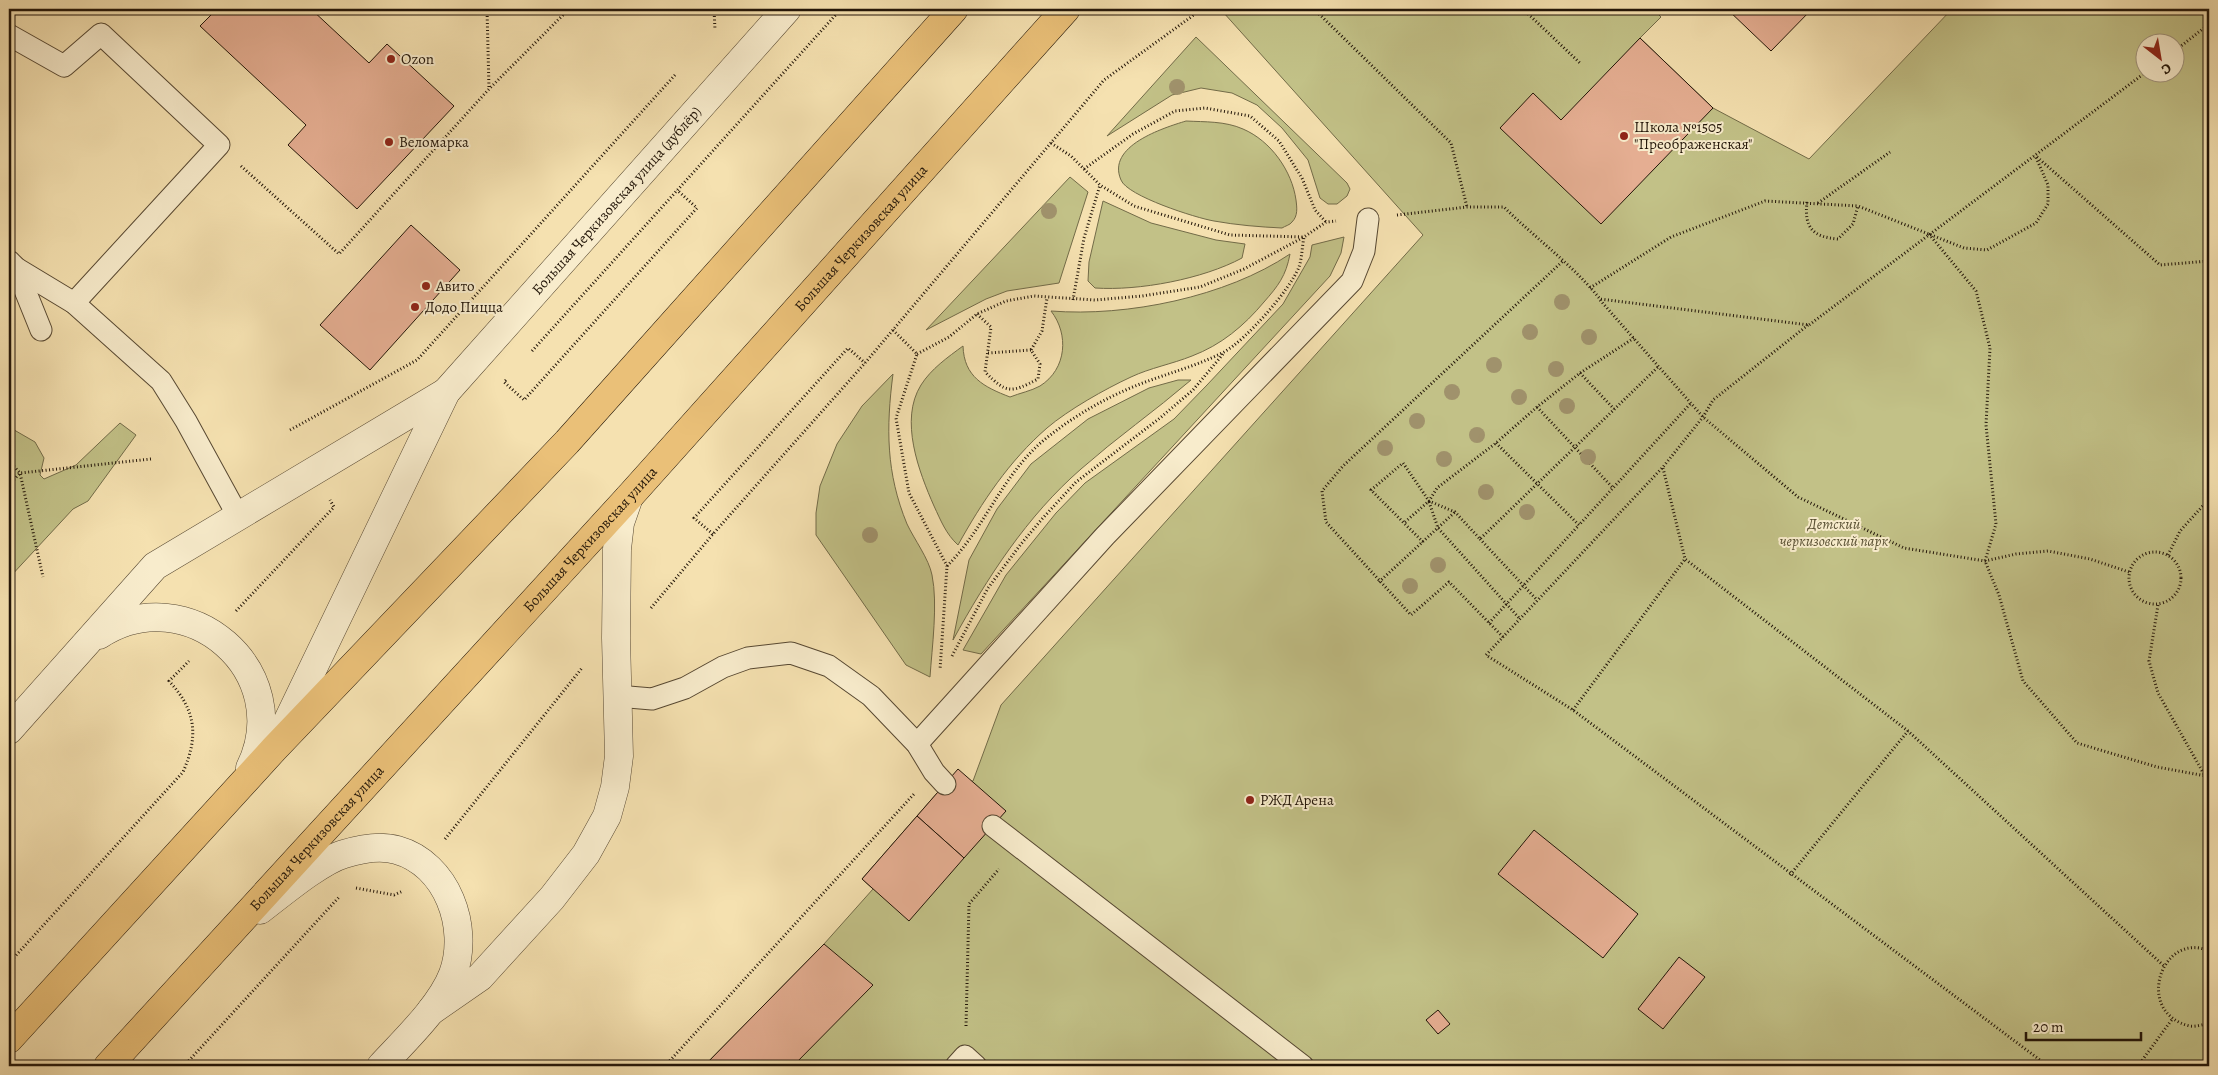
<svg xmlns="http://www.w3.org/2000/svg" width="2218" height="1075" viewBox="0 0 2218 1075" font-family="Alegreya,serif">
  <rect width="100%" height="100%" fill="#f5e1b0"/>
  <filter id="stains"><feTurbulence type="fractalNoise" baseFrequency=".004" numOctaves="4"/><feColorMatrix values="0 0 0 0 .2 0 0 0 0 .09 0 0 0 0 .02 0 0 0 .5 -.17"/></filter>
  <radialGradient id="worn" r=".72"><stop offset=".6" stop-color="#630" stop-opacity="0"/><stop offset="1" stop-color="#630" stop-opacity=".3"/></radialGradient>
  <g fill="#c2c187" stroke="#726b48" fill-rule="evenodd">
    <path d="M1226 9H1653L1661 17 1640 38 1713 108 1809 159 1952 9H2209V1066H704L824 944 873 889 862 879 945 784 973 781 1001 705 1423 235 1223 12ZM2146 42H2176V72H2146Z"/>
    <path d="M1196 37 1347 183 1350 189 1347 196 1337 204H1328L1320 198 1308 160 1282 128 1257 105 1232 93 1201 88 1172 95 1107 136Z"/>
    <path d="M1186 121C1205 122 1225 121 1243 129 1271 141 1292 171 1296 200 1297 208 1298 216 1292 222 1290 225 1285 226 1282 228 1260 227 1236 225 1214 221 1196 218 1127 196 1121 180 1106 146 1163 128 1186 121Z"/>
    <path d="M1070 177 1088 192 1059 283 1007 291 986 299 926 330Z"/>
    <path d="M1103 201 1151 223 1216 240 1245 244 1242 258C1203 279 1139 291 1095 288L1088 281 1089 262Z"/>
    <path d="M1344 237 1341 253 1330 276 981 654 963 650 1006 575 1056 513 1085 483 1174 419 1207 385 1283 304 1310 257 1312 245Z"/>
    <path d="M1290 254C1286 276 1278 286 1264 302 1244 326 1221 345 1192 356 1172 364 1150 368 1131 377 1105 389 1068 410 1047 428 1009 461 982 502 958 545 946 534 941 521 934 506 919 472 899 420 921 385 931 369 948 357 963 346 964 377 984 387 1010 397 1020 393 1031 391 1040 386 1067 369 1069 334 1051 311 1127 317 1226 297 1290 254Z"/>
    <path d="M893 374C886 428 886 473 907 524 914 539 929 559 932 575 938 604 932 647 930 677L906 665 816 535V513L820 486 837 444 862 406Z"/>
    <path d="M1178 380H1191C1155 411 1116 438 1081 469 1027 516 987 578 953 640L969 560 997 509 1031 464 1088 419 1149 388Z"/>
    <path d="M120 423 136 435 88 501 73 509 9 578V427L35 442 44 458 40 475 44 479 76 465Z"/>
  </g>
  <g fill="#e5ae92" stroke="#221508">
    <path d="M217 9H311L369 63 387 44 454 106 357 209 288 145 306 125 200 26Z"/>
    <path d="M1727 9H1812L1771 51Z"/>
    <path d="M1640 38 1713 108 1601 224 1500 128 1533 93 1561 120Z"/>
    <path d="M411 225 460 270 370 370 320 325Z"/>
    <path d="M958 769 1006 811 964 858 917 816Z"/>
    <path d="M917 816 964 858 909 921 862 879Z"/>
    <path d="M1534 830 1638 914 1603 958 1498 874Z"/>
    <path d="M824 944 873 985 793 1066H704Z"/>
    <path d="M1679 957 1705 977 1663 1029 1638 1009Z"/>
    <path d="M1438 1010 1450 1024 1438 1034 1426 1020Z"/>
  </g>
  <g fill="none" stroke-linecap="round" stroke-linejoin="round">
    <defs>
      <g id="service">
        <path d="M9 35 64 66 101 34 219 145 74 303"/>
        <path d="M9 261 16 268 74 303 161 381 186 421 238 516"/>
        <path d="M14 270 16 268 41 330"/>
        <path d="M617 696 652 699 685 688 723 667 748 658 791 653 829 666 871 696 917 744 934 772 945 784"/>
        <path d="M917 744 1105 536 1352 281 1364 251 1368 219"/>
        <path d="M993 826 1303 1066"/>
        <path d="M956 1066 965 1056 976 1066"/>
      </g>
      <g id="tertiary">
        <path d="M99 635C188 577 297 672 250 768"/>
        <path d="M9 730 155 566 446 392"/>
        <path id="s1" d="M277 743 446 392 787 9"/>
        <path d="M260 910C281 894 320 861 344 854 360 849 380 845 397 850 447 864 470 927 453 974 441 1006 404 1041 381 1066"/>
        <path d="M431 1011 480 977 552 898 586 854 607 816 615 787 619 756 616 638 617 549 620 523 629 497"/>
      </g>
      <g id="primary">
        <path d="M9 1039 274 749 567 442 954 9"/>
        <path id="s2" d="M108 1066 629 497 1066 9"/>
      </g>
    </defs>
    <use href="#service" stroke="#574832" stroke-width="23"/>
    <use href="#tertiary" stroke="#574832" stroke-width="29"/>
    <use href="#primary" stroke="#221508" stroke-width="29"/>
    <g stroke="#221508" stroke-width="3" stroke-dasharray="1 2.5" stroke-linecap="butt">
      <path d="M487 9 489 89"/>
      <path d="M714 9 715 30"/>
      <path d="M1314 9 1451 143 1467 207"/>
      <path d="M1523 9 1581 64"/>
      <path d="M2176 50 2209 24"/>
      <path d="M2037 157 2160 265 2209 261"/>
      <path d="M241 166 339 254 489 89 569 9"/>
      <path d="M1084 169 1133 134 1175 111 1205 108 1250 116 1279 141 1302 178 1315 210 1326 222"/>
      <path d="M1807 202C1804 228 1813 237 1838 239L1853 224 1858 206"/>
      <path d="M1818 203 1890 152"/>
      <path d="M1397 215 1467 207H1504C1536 239 1572 264 1600 299L1809 325 2146 72"/>
      <path d="M1929 234 1976 291 1990 348 1986 425 1996 524 1985 561 1999 595 2023 681 2077 743 2157 767 2206 776"/>
      <path d="M1590 288 1671 237 1765 201 1858 206 1964 248 1987 250 2036 223 2048 204V185L2035 155"/>
      <path d="M1073 300 1084 238 1100 185"/>
      <path d="M1600 300 1703 417 1798 497 1904 548 1985 561 2016 554 2048 551 2090 559 2129 572"/>
      <path d="M977 314 991 327 985 372C1007 394 1011 393 1038 379L1040 364 1031 350 1042 331 1047 298"/>
      <path d="M1808 325 1713 400 1703 417 1663 467 1486 655 1573 710 2048 1066"/>
      <path d="M893 330 917 354 896 418 909 493 947 566 940 670"/>
      <path d="M532 351 841 9"/>
      <path d="M988 353 1031 350"/>
      <path d="M917 354 949 337 977 314 1006 301 1034 296 1095 300 1142 296 1200 287 1244 269 1304 237 1326 222 1336 221"/>
      <path d="M1580 373 1614 409"/>
      <path d="M506 380 504 382 524 400 697 208 677 190"/>
      <path d="M1537 407 1613 488"/>
      <path d="M290 430 417 360 675 75"/>
      <path d="M1496 443 1579 525 1691 403"/>
      <path d="M9 461 20 473 43 577"/>
      <path d="M1663 468 1685 559 1908 731 2164 966"/>
      <path d="M9 485 20 473 151 459"/>
      <path d="M1429 502 1438 528 1520 619"/>
      <path d="M1405 522 1429 501 1437 488 1496 443 1537 407 1580 373 1634 338"/>
      <path d="M713 534 694 518 848 348 865 363"/>
      <path d="M1480 539 1537 600"/>
      <path d="M1423 542 1371 490 1403 463 1429 501 1455 512 1480 539 1659 366"/>
      <circle cx="2155" cy="578" r="26"/>
      <path d="M2168 555 2180 531 2209 499"/>
      <path d="M947 566C985 528 1002 475 1044 440 1070 419 1098 402 1128 389 1160 375 1193 368 1224 352 1246 340 1290 290 1299 267 1302 258 1302 247 1304 237L1230 235 1134 206 1100 185 1071 156 1051 143"/>
      <path d="M1379 582 1455 512"/>
      <path d="M2158 605 2149 661 2158 693 2209 783"/>
      <path d="M651 608 713 534 865 363 1104 80 1202 9"/>
      <path d="M236 611 334 507 330 500"/>
      <path d="M1489 623 1579 525"/>
      <path d="M1503 637 1449 582 1411 615 1326 522 1322 491 1343 466 1564 260"/>
      <path d="M952 656 988 588 1021 544 1042 519 1076 482 1160 418 1193 390 1224 353"/>
      <path d="M1573 710 1685 559"/>
      <path d="M2209 817V834"/>
      <path d="M445 839 582 668"/>
      <path d="M1790 875 1908 731"/>
      <path d="M356 888 394 895 403 891"/>
      <path d="M2209 951C2162 930 2133 1013 2190 1026 2196 1027 2204 1024 2209 1024"/>
      <path d="M9 963 183 772C199 736 196 710 169 681L189 661"/>
      <path d="M966 1026 969 904 999 869"/>
      <path d="M184 1066 340 896"/>
      <path d="M665 1066 914 794"/>
      <path d="M2138 1066 2173 1018"/>
    </g>
    <use href="#service" stroke="#f8eccc" stroke-width="21"/>
    <use href="#tertiary" stroke="#f8eccc" stroke-width="28"/>
    <use href="#primary" stroke="#eac078" stroke-width="28"/>
  </g>
  <g fill="#a0926c">
    <circle cx="1177" cy="87" r="8"/>
    <circle cx="1049" cy="211" r="8"/>
    <circle cx="1562" cy="302" r="8"/>
    <circle cx="1530" cy="332" r="8"/>
    <circle cx="1589" cy="337" r="8"/>
    <circle cx="1494" cy="365" r="8"/>
    <circle cx="1556" cy="369" r="8"/>
    <circle cx="1452" cy="392" r="8"/>
    <circle cx="1519" cy="397" r="8"/>
    <circle cx="1567" cy="406" r="8"/>
    <circle cx="1417" cy="421" r="8"/>
    <circle cx="1477" cy="435" r="8"/>
    <circle cx="1385" cy="448" r="8"/>
    <circle cx="1588" cy="457" r="8"/>
    <circle cx="1444" cy="459" r="8"/>
    <circle cx="1486" cy="492" r="8"/>
    <circle cx="1527" cy="512" r="8"/>
    <circle cx="870" cy="535" r="8"/>
    <circle cx="1438" cy="565" r="8"/>
    <circle cx="1410" cy="586" r="8"/>
  </g>
  <g fill="#8f2418" stroke="#f8eccc" stroke-width="2">
    <circle cx="391" cy="59" r="5"/>
    <circle cx="1624" cy="136" r="5"/>
    <circle cx="389" cy="142" r="5"/>
    <circle cx="426" cy="286" r="5"/>
    <circle cx="415" cy="307" r="5"/>
    <circle cx="1250" cy="800" r="5"/>
  </g>
  <g text-anchor="middle" dominant-baseline="central" stroke-width="4" stroke-linejoin="round" paint-order="stroke">
    <g font-size="15" fill="#221508" stroke="#f8eccc" text-anchor="start">
      <text x="401" y="59">Ozon</text>
      <text x="1634" y="127">Школа №1505<tspan x="1634" dy="17">"Преображенская"</tspan></text>
      <text x="399" y="142">Веломарка</text>
      <text x="436" y="286">Авито</text>
      <text x="425" y="307">Додо Пицца</text>
      <text x="1260" y="800">РЖД Арена</text>
    </g>
    <g font-size="15" fill="#221508" stroke="#f8eccc">
      <text stroke="none"><textPath href="#s1" startOffset="646">Большая Черкизовская улица (дублёр)</textPath></text>
      <text stroke="none"><textPath href="#s2" startOffset="1119">Большая Черкизовская улица</textPath></text>
      <text stroke="none"><textPath href="#s2" startOffset="714">Большая Черкизовская улица</textPath></text>
      <text stroke="none"><textPath href="#s2" startOffset="309">Большая Черкизовская улица</textPath></text>
    </g>
    <g font-size="15" font-style="italic" fill="#5a5134" stroke="#f8eccc">
      <text x="1834" y="524">Детский<tspan x="1834" dy="17">черкизовский парк</tspan></text>
    </g>
  </g>
  <rect width="2218" height="1075" fill="none" stroke="#f5e1b0" stroke-width="30"/>
  <rect x="10" y="10" width="2198" height="1055" fill="none" stroke="#221508" stroke-width="2.5"/>
  <rect x="15" y="15" width="2188" height="1045" fill="none" stroke="#221508"/>
  <g transform="translate(2160 58) rotate(149)"><circle r="24" fill="#f8eccc" stroke="#a2967e"/>
  <path d="M0-4L9 19L0 12L-9 19Z" fill="#8f2418"/>
  <text y="-8" font-size="14" font-weight="bold" text-anchor="middle" fill="#221508">С</text>
  </g>
  <path d="M2026 1032v8h115v-8" fill="none" stroke="#221508" stroke-width="2.5"/>
  <text x="2033" y="1032" font-size="15" fill="#221508" stroke="#f8eccc" stroke-width="4" paint-order="stroke">20 m</text>
  <rect width="100%" height="100%" filter="url(#stains)"/>
  <rect width="100%" height="100%" fill="url(#worn)"/>
</svg>
